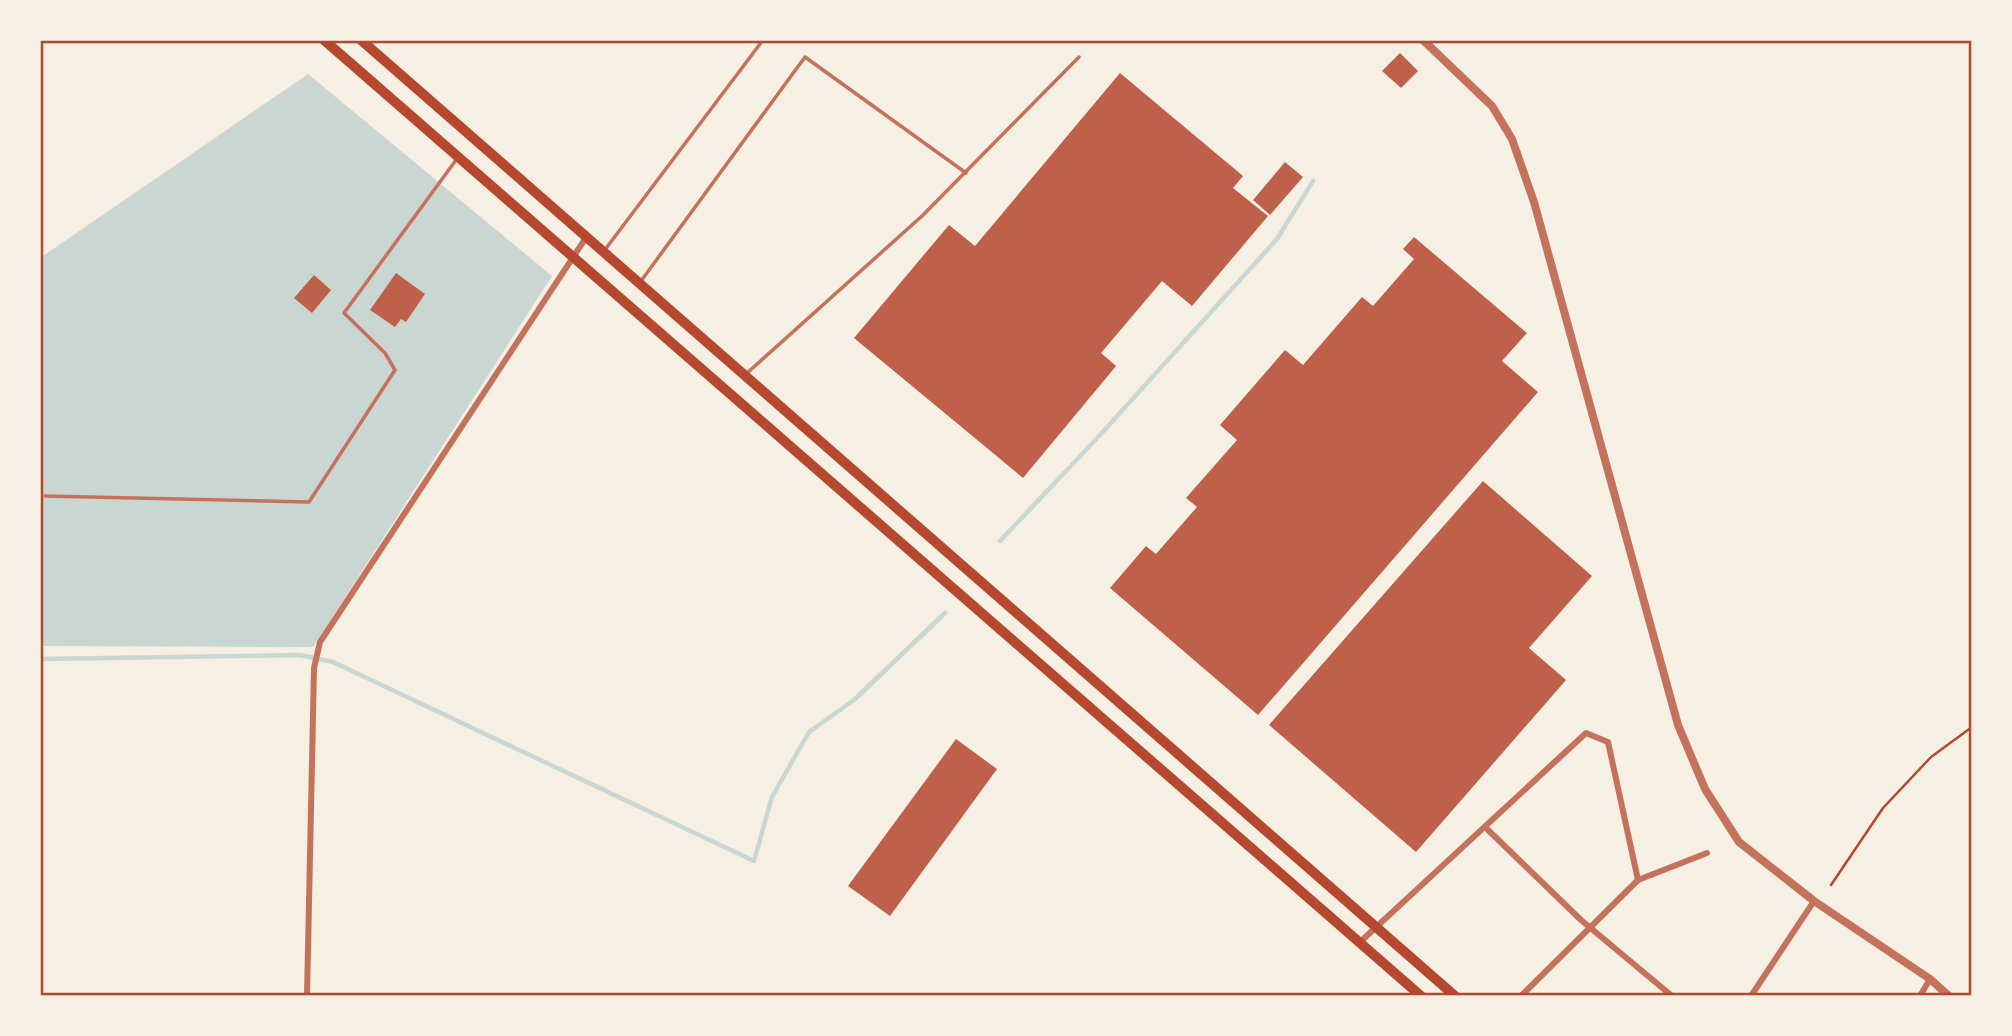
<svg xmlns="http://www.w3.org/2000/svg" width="2012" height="1036" viewBox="0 0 2012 1036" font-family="Roboto,sans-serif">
  <rect width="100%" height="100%" fill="#f6efe4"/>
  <path fill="#c9d6d2" d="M308 74 552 276 313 647 40 646V258Z"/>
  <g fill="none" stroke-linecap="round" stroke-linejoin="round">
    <g stroke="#c9d6d2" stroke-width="4.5">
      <path d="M1000 541 1100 435 1277 239 1313 181"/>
      <path d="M40 659 300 655 333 662 754 861 772 797 809 732 854 700 945 613"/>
    </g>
  </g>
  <g fill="#bf614a">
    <path d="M1400 53 1418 71 1401 88 1382 71Z"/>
    <path d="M1120 73 1243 176 1233 188 1268 216 1192 306 1162 281 1101 353 1116 366 1023 478 854 338 949 225 975 246Z"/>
    <path d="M1285 162 1303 177 1270 215 1253 200Z"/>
    <path d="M1414 237 1527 333 1502 361 1538 392 1258 715 1110 588 1146 546 1156 554 1197 507 1186 498 1237 440 1220 425 1285 350 1303 365 1362 297 1373 306 1414 259 1403 249Z"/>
    <path d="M396 273 425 294 406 322 401 319 395 327 370 310Z"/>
    <path d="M314 275 331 290 312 313 294 298Z"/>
    <path d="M1483 481 1592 576 1529 648 1566 680 1416 852 1269 725Z"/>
    <path d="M956 739 997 769 890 916 848 886Z"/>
  </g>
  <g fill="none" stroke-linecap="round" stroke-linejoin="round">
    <path stroke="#b5482f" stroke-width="2.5" d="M1831 885 1883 808 1931 757 1972 727"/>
    <g stroke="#c5725c" stroke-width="3.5">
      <path d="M604 251 763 40"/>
      <path d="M641 281 805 57 966 173"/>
      <path d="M746 374 922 216 1079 57"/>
      <path d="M45 496 309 502 395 370 385 353 344 313 456 160"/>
    </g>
    <g stroke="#c5725c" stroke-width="6">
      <path d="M1485 827 1581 920 1672 996"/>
      <path d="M1359 943 1586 733 1608 742 1638 880"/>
      <path d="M307 996 314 668 320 642 587 236"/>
      <path d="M1521 996 1638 880 1707 853"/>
      <path d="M1751 996 1814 901"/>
      <path d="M1920 996 1930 979"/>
    </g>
    <path stroke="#c5725c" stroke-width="8" d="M1423 40 1492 106 1512 139 1534 202 1678 725 1705 789 1739 842 1814 901 1930 979 1949 996"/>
    <g stroke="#b5482f" stroke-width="10">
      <path d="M324 40 1421 996"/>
      <path d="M361 40 1455 996"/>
    </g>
  </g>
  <rect width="2012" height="1036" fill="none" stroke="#f6efe4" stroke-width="84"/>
  <rect x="42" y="42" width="1928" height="952" fill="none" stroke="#b5482f" stroke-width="2.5"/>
</svg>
